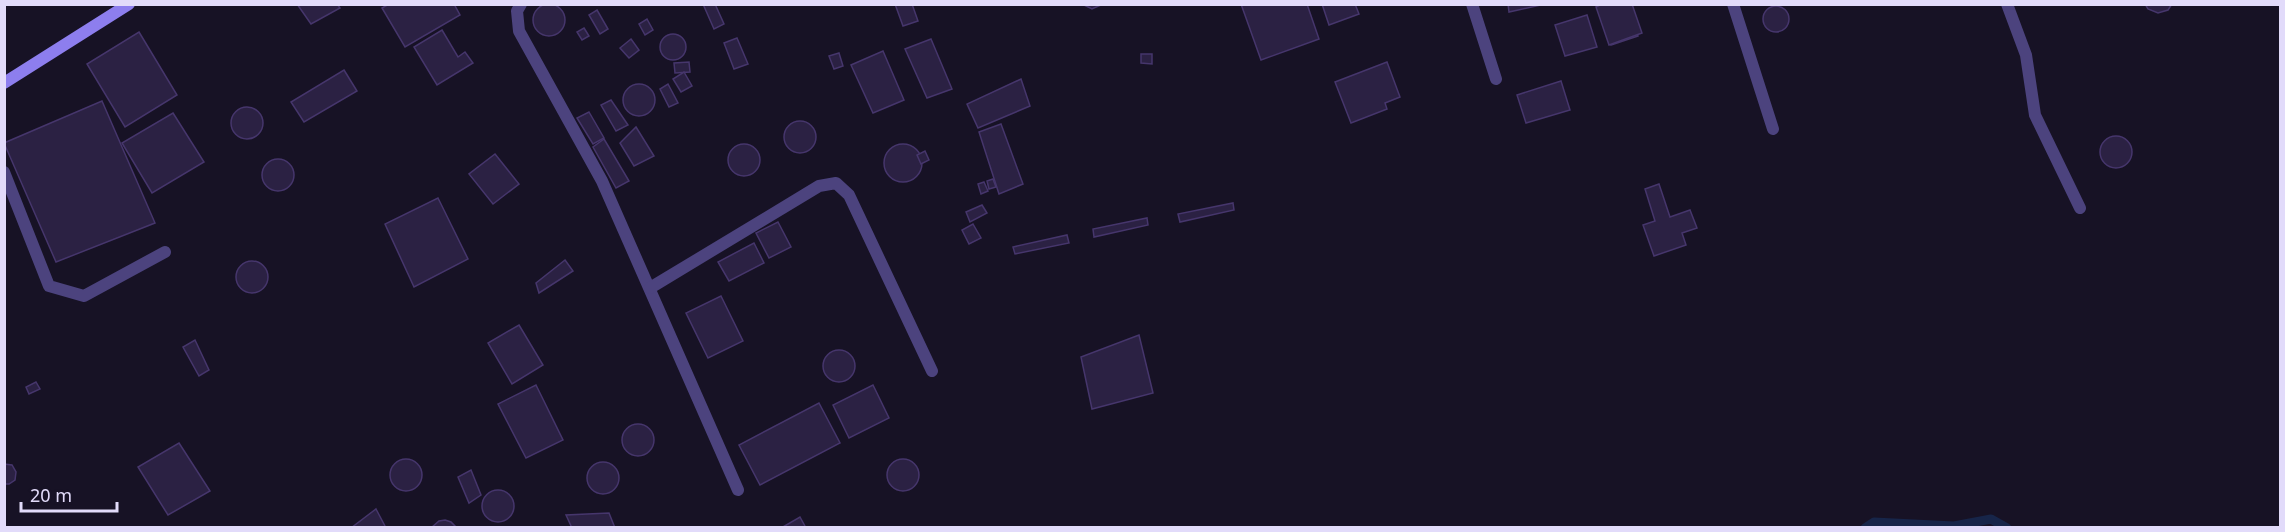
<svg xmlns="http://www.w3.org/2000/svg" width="2285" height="532" viewBox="0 0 2285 532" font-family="'Noto Sans',sans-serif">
  <rect width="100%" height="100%" fill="#171225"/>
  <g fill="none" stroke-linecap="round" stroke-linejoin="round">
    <path stroke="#172549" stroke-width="9" d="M1865 528 1874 522 1954 526 1991 519 2007 528"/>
  </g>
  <g fill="#2b2143" stroke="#46366c" stroke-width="1.5">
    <path d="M297 4H337L340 8 311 24Z"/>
    <path d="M389 4H454L460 15 405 47 382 8Z"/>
    <path d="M703 4H715L724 24 714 29Z"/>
    <path d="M895 4H912L918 21 903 26Z"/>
    <path d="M1103 4 1092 9 1082 4Z"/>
    <path d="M1241 4H1307L1319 39 1261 60Z"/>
    <path d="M1322 4H1355L1359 14 1329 25Z"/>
    <path d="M1508 4H1541V5L1509 12Z"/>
    <path d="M1597 4H1628L1638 36 1611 45Z"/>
    <path d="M1602 4H1632L1642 33 1609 45 1596 7Z"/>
    <path d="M2145 4H2172L2168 10 2158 13 2148 9Z"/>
    <circle cx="549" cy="20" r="16"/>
    <circle cx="1776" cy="19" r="13"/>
    <path d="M597 10 608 29 600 34 589 15Z"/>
    <path d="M1587 15 1597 47 1565 56 1555 25Z"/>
    <path d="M647 19 653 30 645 35 639 24Z"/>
    <path d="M584 28 589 36 582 40 577 32Z"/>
    <path d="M442 30 458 57 465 52 473 63 437 85 414 47Z"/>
    <path d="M139 32 177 95 125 127 87 64Z"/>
    <circle cx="673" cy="47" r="13"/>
    <path d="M737 38 748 64 734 69 724 43Z"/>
    <path d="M631 39 639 50 629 58 620 48Z"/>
    <path d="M931 39 952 89 927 98 905 49Z"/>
    <path d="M883 51 904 100 873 113 851 65Z"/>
    <path d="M839 53 843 66 834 69 829 56Z"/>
    <path d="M1141 54H1152V64L1141 63Z"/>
    <path d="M689 62 690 72 675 73 674 63Z"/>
    <path d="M1387 62 1400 97 1385 103 1387 109 1351 123 1335 82Z"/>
    <path d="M344 70 357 91 304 122 291 102Z"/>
    <path d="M684 72 692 86 681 92 673 79Z"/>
    <path d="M1021 79 1030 106 978 128 967 104Z"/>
    <path d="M1561 81 1570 110 1526 123 1517 95Z"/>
    <path d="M668 84 678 103 669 107 660 89Z"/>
    <circle cx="639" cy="100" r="16"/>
    <path d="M611 100 628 125 616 131 601 105Z"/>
    <path d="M102 101 155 223 56 262 4 143Z"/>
    <circle cx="247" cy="123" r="16"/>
    <path d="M589 112 604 138 593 144 577 118Z"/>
    <path d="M173 113 204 162 152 193 122 143Z"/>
    <circle cx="800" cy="137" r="16"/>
    <path d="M1001 124 1023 184 999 194 979 132Z"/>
    <path d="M636 127 654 156 634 166 620 143Z"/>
    <circle cx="2116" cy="152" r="16"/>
    <path d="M604 139 629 181 616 188 593 147Z"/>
    <circle cx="903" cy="163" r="19"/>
    <circle cx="744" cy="160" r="16"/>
    <path d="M925 151 929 160 921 164 917 155Z"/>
    <path d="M495 154 519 184 493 204 469 174Z"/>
    <circle cx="278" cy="175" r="16"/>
    <path d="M993 179 996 187 989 189 987 181Z"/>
    <path d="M984 182 988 191 981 194 978 184Z"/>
    <path d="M1659 184 1670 217 1690 210 1697 228 1682 233 1686 245 1654 256 1643 225 1655 221 1645 189Z"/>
    <path d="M438 198 468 259 414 287 385 224Z"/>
    <path d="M1233 203 1234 210 1180 222 1178 214Z"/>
    <path d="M982 205 987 213 970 222 966 212Z"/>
    <path d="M1147 218 1148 225 1094 237 1093 229Z"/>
    <path d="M778 222 791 247 769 258 756 233Z"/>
    <path d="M973 224 981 238 969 244 962 230Z"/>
    <path d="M1067 235 1069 243 1015 254 1013 247Z"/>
    <path d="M754 243 764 263 729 281 718 262Z"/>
    <path d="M565 260 573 271 539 293 536 283Z"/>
    <circle cx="252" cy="277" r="16"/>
    <path d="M721 296 743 341 708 358 686 313Z"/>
    <path d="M519 325 543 365 512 384 488 343Z"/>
    <path d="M1139 335 1153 393 1092 409 1081 357Z"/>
    <path d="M195 340 209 370 199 376 183 347Z"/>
    <circle cx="839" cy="366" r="16"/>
    <path d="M36 382 40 389 29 394 26 387Z"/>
    <path d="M536 385 563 440 526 458 498 404Z"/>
    <path d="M873 385 889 418 849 438 833 405Z"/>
    <path d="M819 403 840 443 760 485 739 445Z"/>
    <circle cx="638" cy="440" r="16"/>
    <path d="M179 443 210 491 168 515 138 467Z"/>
    <circle cx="903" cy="475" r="16"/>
    <circle cx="406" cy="475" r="16"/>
    <circle cx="603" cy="478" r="16"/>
    <path d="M4 464 12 465 16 472 15 480 9 484H4Z"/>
    <path d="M471 470 481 495 469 503 458 477Z"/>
    <circle cx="498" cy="506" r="16"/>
    <path d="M376 509 386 528H351Z"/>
    <path d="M609 513 615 528H572L566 515Z"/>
    <path d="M800 517 806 528H781Z"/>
    <path d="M445 520 451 522 457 528H431L439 521Z"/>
  </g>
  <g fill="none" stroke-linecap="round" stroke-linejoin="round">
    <g stroke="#4c437e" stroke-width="12">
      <path d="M521 4 517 11 519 31 602 181 738 490"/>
      <path d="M1472 4 1496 79"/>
      <path d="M1733 4 1773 129"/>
      <path d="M2007 4 2026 55 2035 115 2080 208"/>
      <path d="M4 172 49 286 84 296 165 252"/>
      <path d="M650 288 819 186 836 183 849 195 932 371"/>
    </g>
    <path stroke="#8d7eee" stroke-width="12" d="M4 83 129 4"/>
  </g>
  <rect width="2285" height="532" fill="none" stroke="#e2dbfa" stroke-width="12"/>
  <path d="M21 502v9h96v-9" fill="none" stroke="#e2dbfa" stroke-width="3"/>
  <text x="30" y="502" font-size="18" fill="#e2dbfa" stroke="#171225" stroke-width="4.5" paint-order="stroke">20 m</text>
</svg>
